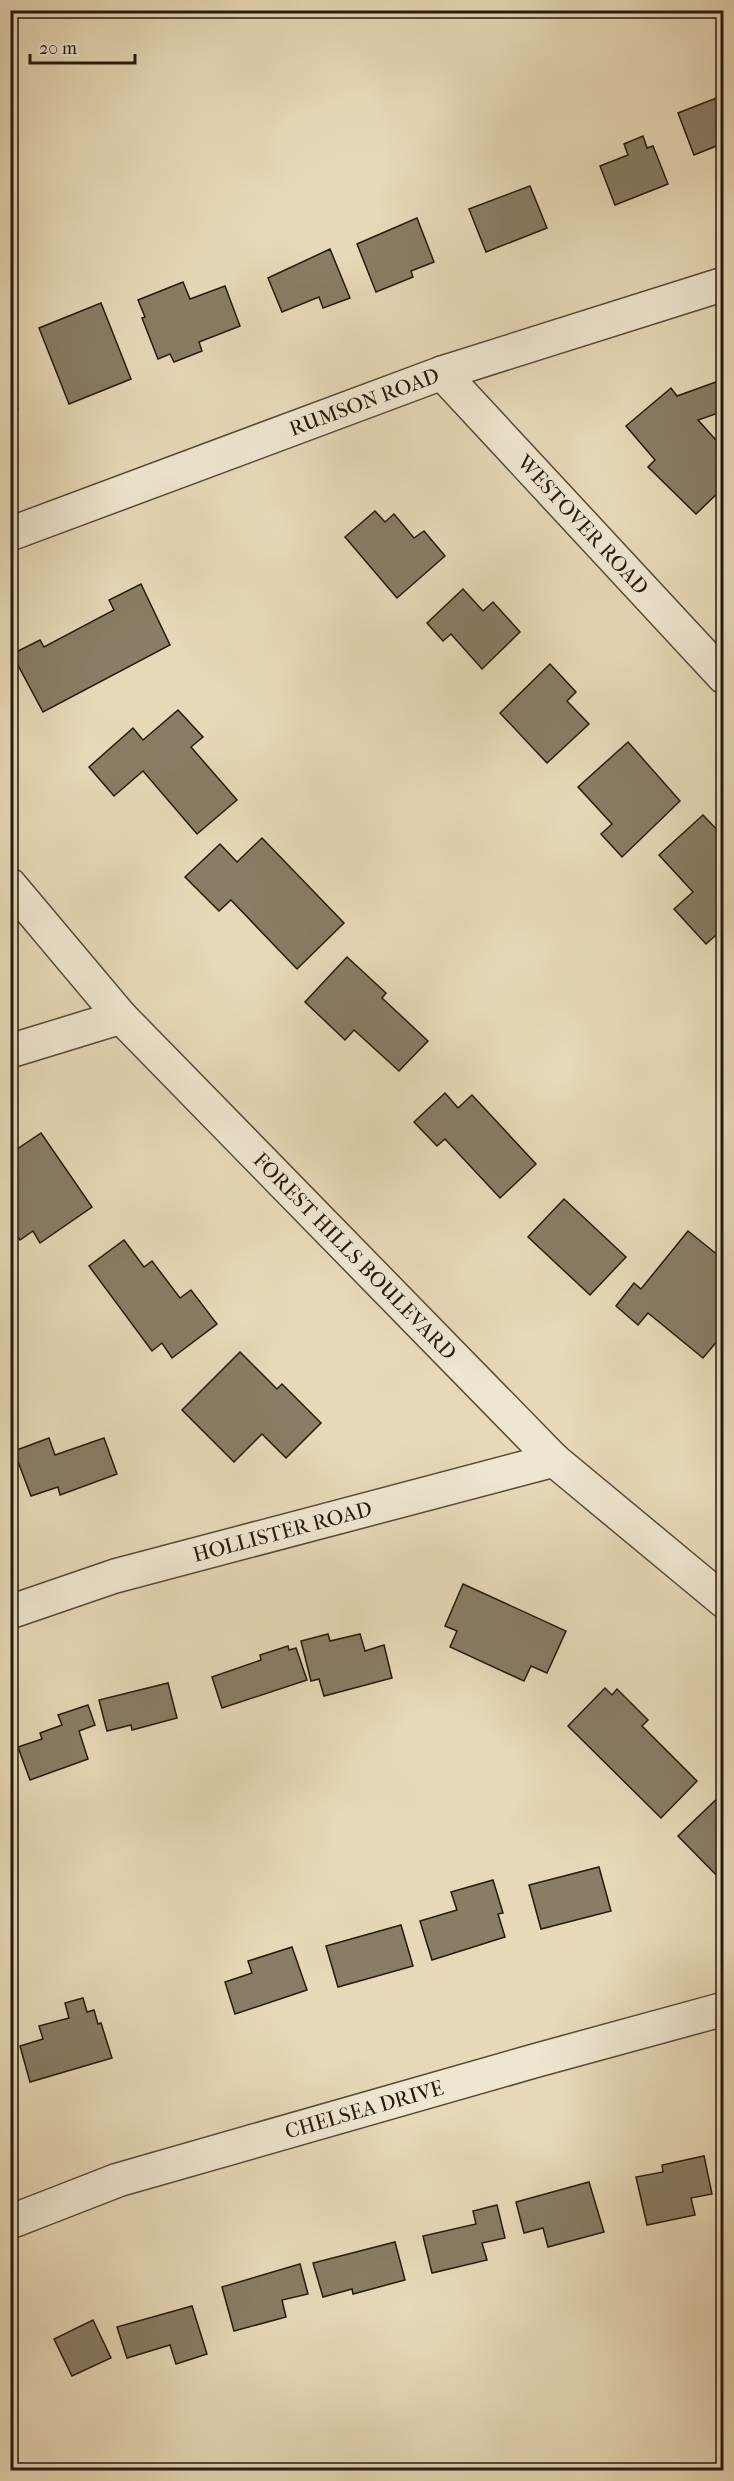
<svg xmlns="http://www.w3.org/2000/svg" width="734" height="2481" viewBox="0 0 734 2481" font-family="'IM FELL French Canon',serif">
  <rect width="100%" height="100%" fill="#e7d9b7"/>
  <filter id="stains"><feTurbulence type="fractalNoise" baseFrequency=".00333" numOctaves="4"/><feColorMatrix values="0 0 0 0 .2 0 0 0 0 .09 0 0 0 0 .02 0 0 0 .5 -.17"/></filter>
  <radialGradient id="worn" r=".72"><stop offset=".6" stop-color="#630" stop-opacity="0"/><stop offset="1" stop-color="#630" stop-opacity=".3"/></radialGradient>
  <g fill="#897d65" stroke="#241a0d" stroke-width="1.5">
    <path d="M724 95V143L694 155 678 113Z"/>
    <path d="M643 136 647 148 653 146 668 184 615 205 600 166 628 155 624 144Z"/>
    <path d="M530 186 547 228 486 252 469 209Z"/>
    <path d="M417 218 434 262 411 271 413 277 376 292 357 244Z"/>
    <path d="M330 249 350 298 323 308 319 297 282 312 268 278Z"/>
    <path d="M183 282 190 299 225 286 240 326 199 342 202 351 174 362 170 354 158 359 142 318 145 317 138 300Z"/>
    <path d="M101 303 131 379 69 404 39 328Z"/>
    <path d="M724 379V411L698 420 724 449V487L696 514 648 467 655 460 626 426 671 388 677 396Z"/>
    <path d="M10 389 18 409 10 412Z"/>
    <path d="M375 511 385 522 394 514 414 538 424 531 445 556 397 598 345 537Z"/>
    <path d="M141 584 170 645 43 712 12 654 40 640 44 647 114 610 109 600Z"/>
    <path d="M463 589 483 611 493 602 520 632 482 669 451 634 443 641 427 623Z"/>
    <path d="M550 664 576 692 567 701 589 724 547 763 500 713Z"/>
    <path d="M178 710 203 737 191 747 237 800 197 834 143 771 114 796 89 767 133 728 143 740Z"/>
    <path d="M628 742 680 801 622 857 601 834 612 824 578 787Z"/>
    <path d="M703 815 724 837V928L706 944 674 909 693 892 659 855Z"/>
    <path d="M262 838 344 923 297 969 231 900 219 911 185 877 220 844 237 862Z"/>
    <path d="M347 957 386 993 382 998 428 1041 399 1071 354 1030 345 1040 305 1002Z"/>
    <path d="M445 1093 458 1108 472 1095 536 1164 500 1198 445 1139 437 1146 414 1122Z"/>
    <path d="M41 1133 92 1207 40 1243 33 1231 20 1240 10 1227V1154Z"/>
    <path d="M564 1199 626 1257 590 1295 528 1237Z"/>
    <path d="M688 1231 724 1260V1333L703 1358 648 1313 638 1325 616 1306 634 1283 641 1289Z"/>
    <path d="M124 1240 144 1267 152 1261 180 1298 191 1290 217 1324 172 1358 162 1343 152 1351 89 1266Z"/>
    <path d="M240 1352 277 1389 282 1384 321 1423 286 1458 262 1434 234 1462 182 1410Z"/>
    <path d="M49 1438 55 1455 104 1438 117 1474 60 1495 58 1487 31 1496 14 1451Z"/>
    <path d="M463 1584 566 1631 547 1673 531 1666 524 1681 450 1647 457 1631 445 1626Z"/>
    <path d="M328 1634 330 1641 360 1634 365 1651 384 1645 392 1678 324 1696 319 1679 311 1681 301 1641Z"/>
    <path d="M288 1646 289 1650 296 1648 307 1680 222 1708 212 1677 261 1660 260 1655Z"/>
    <path d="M168 1683 177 1718 132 1730 131 1725 107 1731 99 1700Z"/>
    <path d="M605 1688 612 1695 617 1689 648 1720 642 1726 697 1781 661 1818 568 1726Z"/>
    <path d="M88 1705 95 1725 79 1731 88 1759 30 1780 18 1747 42 1739 40 1733 62 1725 58 1715Z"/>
    <path d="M723 1793H724V1883L678 1836Z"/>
    <path d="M599 1867 611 1911 541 1929 529 1885Z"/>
    <path d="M493 1880 503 1913 498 1914 505 1937 432 1960 420 1921 457 1910 451 1892Z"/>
    <path d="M401 1925 413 1966 338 1987 326 1946Z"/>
    <path d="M292 1947 307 1990 235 2014 225 1982 252 1973 248 1961Z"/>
    <path d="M83 1998 87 2012 94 2010 98 2024 101 2023 112 2058 30 2082 20 2046 43 2039 39 2026 69 2018 65 2003Z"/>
    <path d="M704 2156 712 2194 691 2198 695 2215 647 2225 636 2177 663 2172 662 2165Z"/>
    <path d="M589 2182 604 2232 548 2247 543 2228 524 2233 516 2202Z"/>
    <path d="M497 2205 505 2238 482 2243 487 2260 432 2273 423 2236 476 2224 473 2211Z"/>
    <path d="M395 2242 405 2280 353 2294 352 2289 323 2297 313 2263Z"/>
    <path d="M300 2264 308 2294 282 2300 286 2317 234 2331 222 2287Z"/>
    <path d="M192 2306 207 2354 176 2364 170 2345 127 2358 117 2327Z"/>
    <path d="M93 2320 111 2358 72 2376 54 2339Z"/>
  </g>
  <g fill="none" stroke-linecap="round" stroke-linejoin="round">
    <defs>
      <g id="minor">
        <path id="s1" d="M442 373 724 677"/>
        <path id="s2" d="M10 534 442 373 724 284"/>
        <path d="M10 1051 121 1017"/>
        <path id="s3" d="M10 1612 115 1576 554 1460"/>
        <path id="s4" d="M10 2222 118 2180 534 2061 724 2009"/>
      </g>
      <g id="tertiary">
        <path id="s5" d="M10 885 121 1017 554 1460 724 1601"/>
      </g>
    </defs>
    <use href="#minor" stroke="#554a38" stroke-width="36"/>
    <use href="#tertiary" stroke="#554a38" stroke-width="36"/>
    <use href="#minor" stroke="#efe6d0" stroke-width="33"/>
    <use href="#tertiary" stroke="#efe6d0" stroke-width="33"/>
  </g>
  <g text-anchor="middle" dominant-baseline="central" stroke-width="6" stroke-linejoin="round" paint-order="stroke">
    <g font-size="21" fill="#241a0d" stroke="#efe6d0">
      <text stroke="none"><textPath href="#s2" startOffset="378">RUMSON ROAD</textPath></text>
      <text stroke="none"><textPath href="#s1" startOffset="207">WESTOVER ROAD</textPath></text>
      <text stroke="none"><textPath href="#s5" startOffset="507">FOREST HILLS BOULEVARD</textPath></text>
      <text stroke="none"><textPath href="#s3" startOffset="284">HOLLISTER ROAD</textPath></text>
      <text stroke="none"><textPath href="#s4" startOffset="372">CHELSEA DRIVE</textPath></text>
    </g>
  </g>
  <rect width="734" height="2481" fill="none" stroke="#e7d9b7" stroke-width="36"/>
  <rect x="12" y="12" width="710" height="2457" fill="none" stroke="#241a0d" stroke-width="3"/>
  <rect x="18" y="18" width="698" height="2445" fill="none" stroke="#241a0d" stroke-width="1.5"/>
  <path d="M30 54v9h105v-9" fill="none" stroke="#241a0d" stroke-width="3"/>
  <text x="39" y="54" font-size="18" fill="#241a0d" stroke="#efe6d0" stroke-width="4.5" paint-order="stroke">20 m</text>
  <rect width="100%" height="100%" filter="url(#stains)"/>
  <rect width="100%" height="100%" fill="url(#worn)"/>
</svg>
